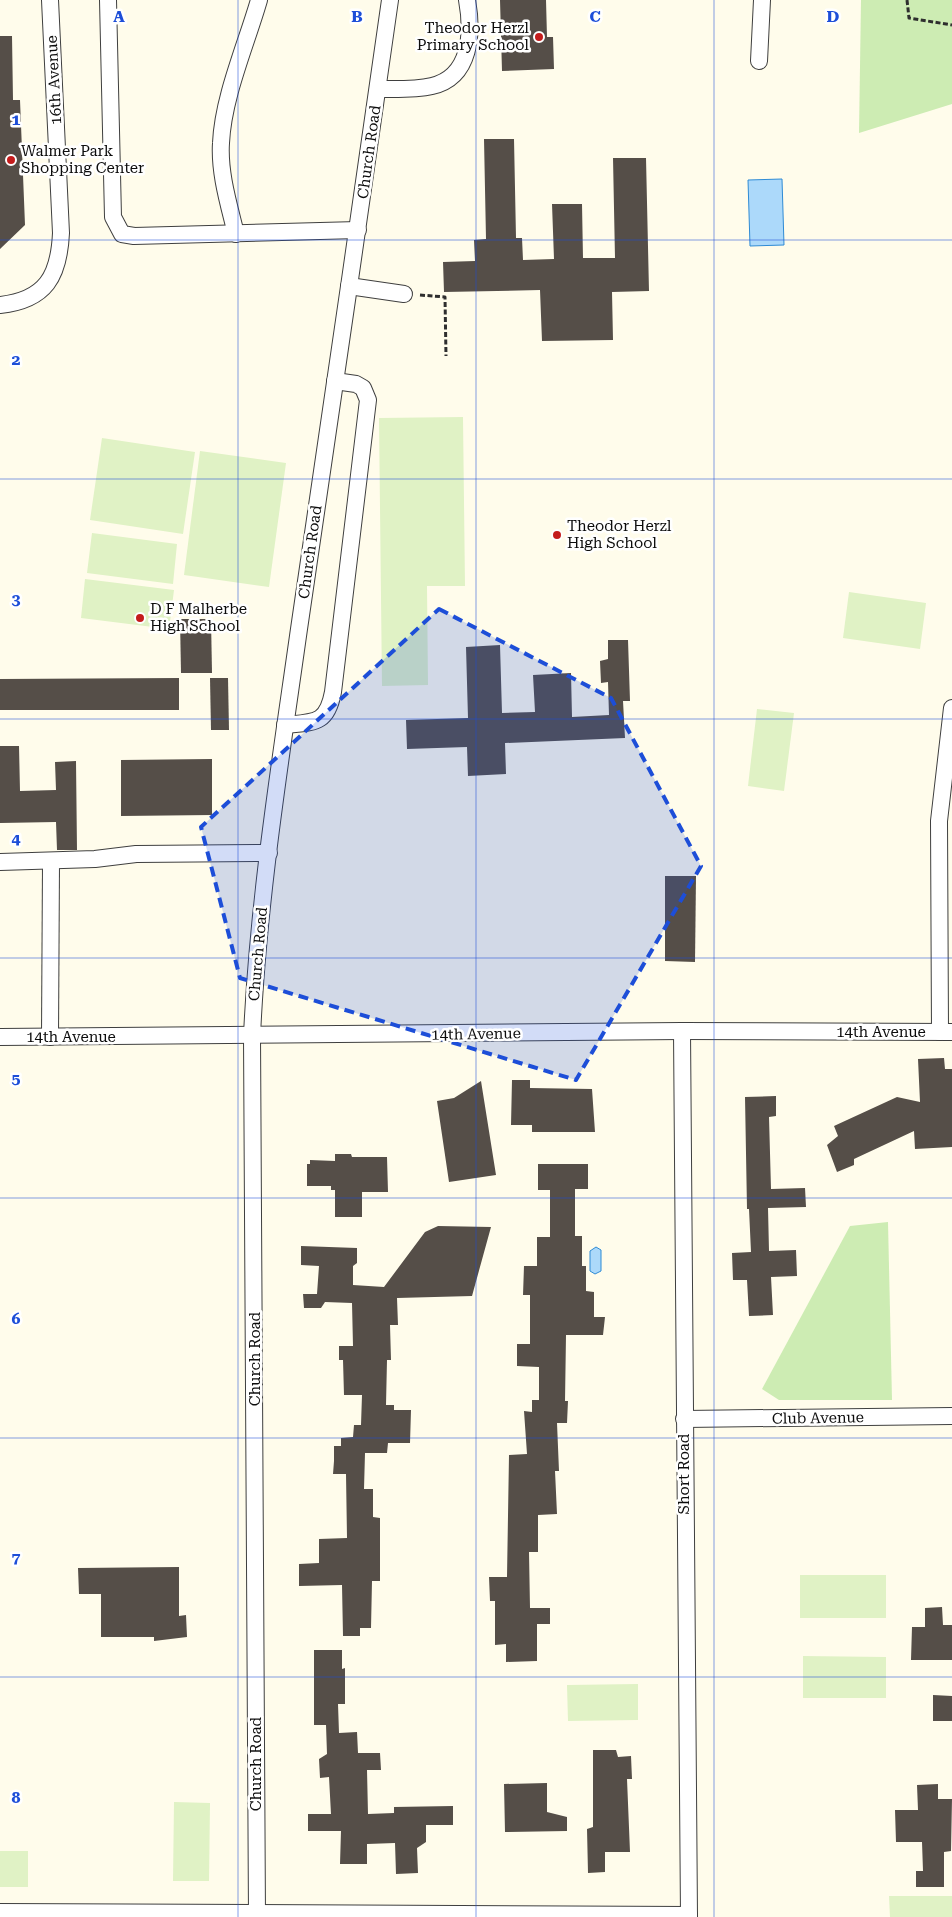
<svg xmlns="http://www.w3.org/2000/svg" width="952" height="1917" viewBox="0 0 952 1917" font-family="'Roboto Serif',serif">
  <rect width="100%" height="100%" fill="#fffceb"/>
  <g fill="#cdecb3">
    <path d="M861 0H952V104L859 133Z"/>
    <path d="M888 1222 892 1400H779L762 1389 850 1226Z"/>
  </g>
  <g fill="#e0f2c5">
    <path d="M463 417 465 586H427L428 685 382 686 379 418Z"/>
    <path d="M102 438 195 452 183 534 90 520Z"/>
    <path d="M200 451 286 463 269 587 184 575Z"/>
    <path d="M92 533 177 544 173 584 87 573Z"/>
    <path d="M85 579 174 590 169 629 81 618Z"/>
    <path d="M849 592 926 603 920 649 843 638Z"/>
    <path d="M757 709 794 713 784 791 748 786Z"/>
    <rect x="800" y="1575" width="86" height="43"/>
    <path d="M803 1656 886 1657V1698H803Z"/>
    <path d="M638 1684V1720L568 1721 567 1685Z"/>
    <path d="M174 1802 210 1803 209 1881H173Z"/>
    <rect x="0" y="1851" width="28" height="36"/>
    <path d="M889 1896H952V1917H890Z"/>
  </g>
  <g fill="#acd9fa" stroke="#2f8bd5">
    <path d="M782 179 784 245 750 246 748 180Z"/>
    <path d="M596 1247 601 1250V1271L595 1274 590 1271V1251Z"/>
  </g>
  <g fill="#554e48">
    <path d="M500 0H546L547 37H553L554 69 502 71Z"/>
    <path d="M0 36H12L13 100H20L25 225 0 249Z"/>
    <path d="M484 139H514L516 238H522L523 260 554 259 552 204H582L583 258H615L613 158H646L649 291 612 292 613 340 542 341 540 290 444 292 443 262 475 261 474 240 486 239Z"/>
    <path d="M180 619H211L212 673H181Z"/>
    <path d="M608 640H628L630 701H623L625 738 505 743 506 774 468 776 467 747 407 749 406 720 468 718 466 647 500 645 502 713 535 712 533 675 571 673 572 717 609 715 608 682 601 683 600 661 608 659Z"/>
    <path d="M179 678V710H0V679Z"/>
    <path d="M210 678H228L229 730H211Z"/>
    <path d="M0 746H19L20 791 56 790 55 762 76 761 77 850H57L56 822 0 823Z"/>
    <path d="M212 759V815L121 816V760Z"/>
    <path d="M665 876H696L695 962 665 961Z"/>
    <path d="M944 1058 945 1069H952V1147L915 1149 914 1131 854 1159V1165L837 1172 827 1145 838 1136 834 1126 897 1097 920 1102 918 1059Z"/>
    <path d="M512 1080H530V1088L592 1089 595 1132H532V1125H511Z"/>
    <path d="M481 1081 496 1175 449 1182 437 1101 454 1098Z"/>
    <path d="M776 1096V1116L769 1117 771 1189 805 1188 806 1207 768 1208 769 1251 796 1250 797 1276 771 1277 773 1315 749 1316 747 1280H733L732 1253 751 1252 749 1209H747L745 1097Z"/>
    <path d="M335 1154H351L352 1157H387L388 1192H362V1217H335V1190H331V1186H307V1164H310V1160L335 1161Z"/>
    <path d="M538 1164H588V1189H575V1236H582V1266H586V1291L594 1292V1317H605L603 1335H566L565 1401H568L567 1423H557L559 1471H555L557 1514 538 1515V1552H529L530 1608H550V1624H537V1661L506 1662V1644L495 1645V1601H490L489 1577H507L509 1455 527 1454 524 1411 532 1412V1400H539V1367L517 1366V1344H530V1295H523L524 1266H537V1237H550V1190H538Z"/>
    <path d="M438 1226 491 1227 472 1296 397 1298 398 1325H390L391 1360H387L386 1405H394V1410H411L410 1443H388L387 1453H365L364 1489H373V1517L380 1518V1581H372L371 1628H360V1636H343L342 1585 299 1586V1564L319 1563V1539L347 1538 346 1474H333L334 1461V1446H341V1438L353 1437 354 1425H361L362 1395H344L343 1360H339V1346H353L352 1303 325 1302 321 1308H304L303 1294H317L319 1266 301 1265V1246L357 1248V1263L353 1266V1285L384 1287 425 1232Z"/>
    <path d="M179 1567V1616L186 1615 187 1637 154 1641V1637H101V1594H79L78 1568Z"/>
    <path d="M942 1607 943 1625H952V1660H911L912 1627H925V1608Z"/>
    <path d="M314 1650H342V1669L345 1668V1704H338L339 1733 357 1732 358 1753H380L381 1770H367L368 1814 394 1813V1807L453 1806V1825H426V1842L417 1848 418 1873 396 1874 395 1843 367 1844V1864H340L341 1831H308V1814H331L329 1777 320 1778 319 1759 327 1754 326 1725H314Z"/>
    <path d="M933 1695 952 1696V1721H933Z"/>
    <path d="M593 1750H616L618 1757 631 1756 632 1779H627L630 1852H605V1872L588 1873 587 1829 593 1827Z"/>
    <path d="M547 1783V1812L567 1817V1831L505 1832 504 1784Z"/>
    <path d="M938 1784V1799H952L951 1851 944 1852V1887H916V1871H923L922 1842H896L895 1810H918L917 1785Z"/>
  </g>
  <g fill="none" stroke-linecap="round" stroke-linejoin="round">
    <defs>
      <g id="minor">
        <path d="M108 0 113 217 122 234 134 236 358 230"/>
        <path d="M759 61 762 0"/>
        <path d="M378 89C395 89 415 90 432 86 471 77 473 33 467 0"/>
        <path d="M236 234C229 205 219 173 221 143 223 97 246 45 259 0"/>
        <path d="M349 286 404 294"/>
        <path d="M0 305C46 300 59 276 61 233L50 0"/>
        <path d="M285 725C315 722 327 724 333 692L368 400 363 388 356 384 335 381"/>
        <path d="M0 862 95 859 136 854 269 853"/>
        <path d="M682 1031 689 1917"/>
        <path d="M940 1032 939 821 952 708"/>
        <path d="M0 1037 682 1031 952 1032"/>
        <path d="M50 1037 51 862"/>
        <path d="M684 1419 952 1416"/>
        <path d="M0 1912 689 1915"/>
        <path d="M257 1917 252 1036C258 900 280 764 299 629 329 419 361 210 390 0"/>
      </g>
    </defs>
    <use href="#minor" stroke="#3f3f3f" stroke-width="18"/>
    <g stroke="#2e2e2e" stroke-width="3" stroke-dasharray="5 2.5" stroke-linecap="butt">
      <path d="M907 0 909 18 952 25"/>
      <path d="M420 295 445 297 446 356"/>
    </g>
    <use href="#minor" stroke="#fff" stroke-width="16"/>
  </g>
  <path fill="#1d4ed8" fill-opacity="0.2" stroke="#1d4ed8" stroke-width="4" stroke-dasharray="10 6" stroke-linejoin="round" d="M439 609 611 698 701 866 576 1080 240 978 201 827Z"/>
  <path fill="none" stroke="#1d4ed8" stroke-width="1" stroke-opacity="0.55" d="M238 0V1917M476 0V1917M714 0V1917M0 240H952M0 479H952M0 719H952M0 958H952M0 1198H952M0 1438H952M0 1677H952"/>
  <g fill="#c41c1c" stroke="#fff" stroke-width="2">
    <circle cx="539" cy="37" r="5"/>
    <circle cx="11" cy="160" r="5"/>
    <circle cx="557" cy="535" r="5"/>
    <circle cx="140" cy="618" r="5"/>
  </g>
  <g text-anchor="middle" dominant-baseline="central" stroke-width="5" stroke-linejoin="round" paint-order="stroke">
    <g font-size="15" fill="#0c0c0c" stroke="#fff" text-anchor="start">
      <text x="529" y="28" text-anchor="end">Theodor Herzl<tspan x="529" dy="17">Primary School</tspan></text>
      <text x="21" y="151">Walmer Park<tspan x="21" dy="17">Shopping Center</tspan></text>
      <text x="567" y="526">Theodor Herzl<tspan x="567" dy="17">High School</tspan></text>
      <text x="150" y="609">D F Malherbe<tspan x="150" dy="17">High School</tspan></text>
    </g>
    <g font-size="15" fill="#0c0c0c" stroke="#fff">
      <text transform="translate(54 80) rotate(-93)">16th Avenue</text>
      <text transform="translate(369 152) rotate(-82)">Church Road</text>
      <text transform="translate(310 552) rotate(-82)">Church Road</text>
      <text transform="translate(258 954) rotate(-85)">Church Road</text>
      <text x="881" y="1032">14th Avenue</text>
      <text transform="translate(476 1034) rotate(-1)">14th Avenue</text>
      <text x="71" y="1037">14th Avenue</text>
      <text transform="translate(255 1359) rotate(-90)">Church Road</text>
      <text transform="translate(818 1418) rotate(-1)">Club Avenue</text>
      <text transform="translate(684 1474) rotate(-90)">Short Road</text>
      <text transform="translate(256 1764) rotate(-90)">Church Road</text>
    </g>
  </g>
  <g font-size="16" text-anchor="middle" font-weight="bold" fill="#1d4ed8" stroke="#fff" stroke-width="5" stroke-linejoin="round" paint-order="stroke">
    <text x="119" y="22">A</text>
    <text x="357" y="22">B</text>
    <text x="595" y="22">C</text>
    <text x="833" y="22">D</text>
    <text x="16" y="125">1</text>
    <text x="16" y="365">2</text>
    <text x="16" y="605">3</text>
    <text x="16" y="844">4</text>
    <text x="16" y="1084">5</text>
    <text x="16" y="1324">6</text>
    <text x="16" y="1563">7</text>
    <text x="16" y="1803">8</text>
  </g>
</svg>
